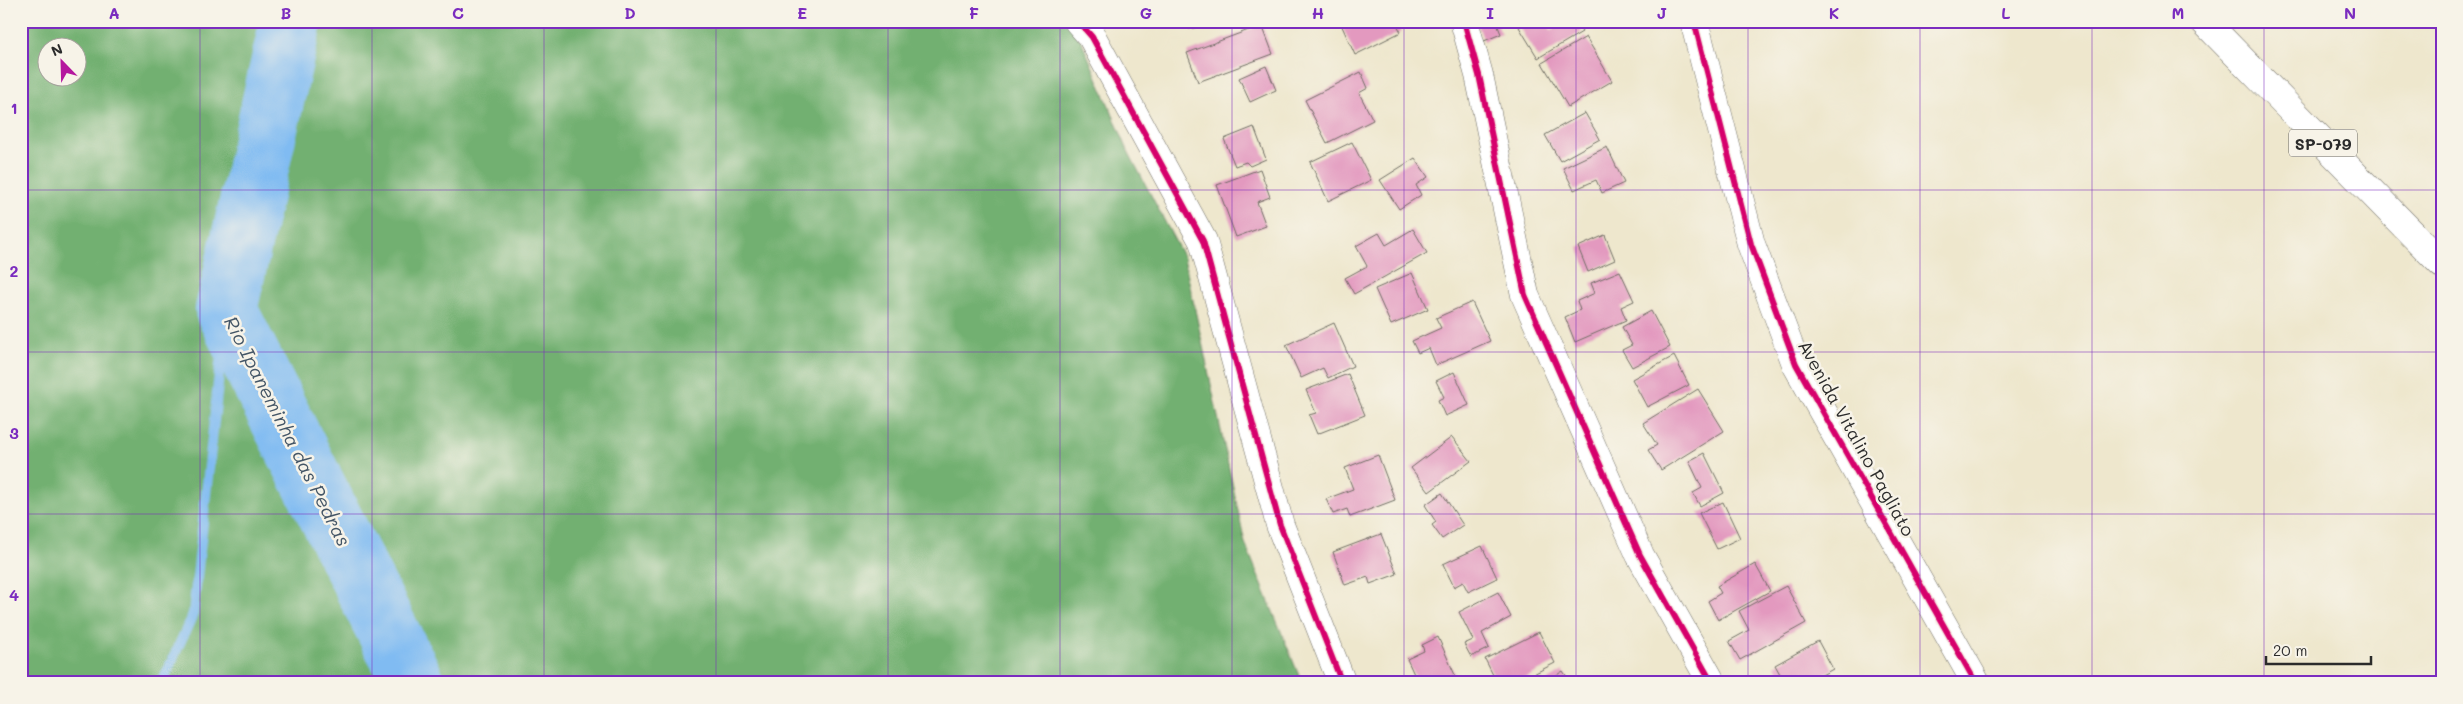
<svg xmlns="http://www.w3.org/2000/svg" width="2463" height="704" viewBox="0 0 2463 704" font-family="Mali,sans-serif">
  <rect width="100%" height="100%" fill="#f7f3e8"/>
  <filter id="ink" filterUnits="userSpaceOnUse"><feTurbulence type="fractalNoise" baseFrequency=".02" numOctaves="2"/><feDisplacementMap in="SourceGraphic" scale="10" xChannelSelector="R" yChannelSelector="G"/><feConvolveMatrix kernelMatrix="1 2 1 2 8 2 1 2 1" color-interpolation-filters="sRGB"/></filter>
  <filter id="wash" filterUnits="userSpaceOnUse"><feTurbulence type="fractalNoise" baseFrequency=".0096" numOctaves="4" result="noise"/><feDisplacementMap in="SourceGraphic" scale="20" xChannelSelector="R" yChannelSelector="G"/><feGaussianBlur stdDeviation="1.12" result="paint"/><feColorMatrix in="noise" values="0 0 0 0 0 0 0 0 0 0 0 0 0 0 0 0 0 1.4 0 .05"/><feComposite in="paint" operator="in"/></filter>
  <g filter="url(#wash)">
    <rect width="100%" height="100%" fill="#eee7cd"/>
    <path fill="#72b071" stroke="#4e6e4e" fill-rule="evenodd" d="M21 21H1067L1082 42 1129 153 1184 258 1245 543 1302 683H21ZM48 48H78V78H48Z"/>
    <g fill="none" stroke-linecap="round" stroke-linejoin="round">
      <path stroke="#80bbf2" stroke-width="10" d="M162 683 193 614 226 310"/>
      <path stroke="#80bbf2" stroke-width="62" d="M291 21 226 310 414 683"/>
    </g>
    <g id="blocks">
      <g fill="#e399bf">
        <path d="M1187 21H1228V24L1216 27 1215 23 1189 29Z"/>
        <path d="M1342 21H1395L1401 32 1355 55 1340 22Z"/>
        <path d="M1476 21H1496L1501 34 1484 41Z"/>
        <path d="M1528 21H1546L1551 30 1566 21H1576L1582 32 1538 58 1519 27Z"/>
        <path d="M1262 25 1273 54 1198 82 1187 53Z"/>
        <path d="M1586 37 1612 81 1568 107 1542 63Z"/>
        <path d="M1266 66 1276 90 1250 102 1239 78Z"/>
        <path d="M1361 72 1368 88 1359 93 1373 120 1327 143 1305 100Z"/>
        <path d="M1585 113 1600 139 1560 161 1545 135Z"/>
        <path d="M1254 127 1266 159 1250 166 1246 162 1235 166 1224 139Z"/>
        <path d="M1352 142 1371 180 1328 201 1310 162Z"/>
        <path d="M1607 147 1624 183 1602 193 1596 180 1574 190 1563 168Z"/>
        <path d="M1415 158 1428 177 1416 185 1421 195 1399 209 1380 180Z"/>
        <path d="M1260 169 1270 197 1257 202 1266 226 1236 237 1217 185Z"/>
        <path d="M1413 229 1427 253 1354 294 1345 278 1367 266 1356 246 1379 233 1386 245Z"/>
        <path d="M1605 235 1615 260 1588 272 1578 247Z"/>
        <path d="M1620 271 1634 301 1621 307 1626 320 1575 342 1565 317 1580 310 1577 301 1595 293 1591 283Z"/>
        <path d="M1412 273 1428 309 1391 325 1375 289Z"/>
        <path d="M1472 302 1490 341 1436 365 1429 348 1418 353 1412 341 1441 328 1436 318Z"/>
        <path d="M1651 311 1670 347 1632 367 1622 350 1632 345 1622 327Z"/>
        <path d="M1334 323 1353 366 1328 378 1323 368 1301 378 1286 345Z"/>
        <path d="M1674 356 1689 385 1647 407 1632 379Z"/>
        <path d="M1454 372 1469 405 1445 416 1438 400 1444 397 1436 381Z"/>
        <path d="M1348 374 1365 415 1317 434 1309 415 1316 413 1306 390Z"/>
        <path d="M1698 389 1724 431 1661 470 1648 450 1657 445 1643 423Z"/>
        <path d="M1452 437 1471 461 1429 492 1411 468Z"/>
        <path d="M1704 453 1724 493 1700 506 1693 493 1702 488 1689 461Z"/>
        <path d="M1378 455 1395 500 1350 517 1347 509 1333 514 1326 499 1353 489 1345 468Z"/>
        <path d="M1442 493 1463 525 1442 539 1432 525 1436 522 1425 505Z"/>
        <path d="M1723 502 1740 538 1717 549 1699 513Z"/>
        <path d="M1381 534 1397 574 1370 584 1368 577 1345 585 1333 552Z"/>
        <path d="M1482 546 1497 578 1468 592 1463 582 1454 587 1443 564Z"/>
        <path d="M1755 564 1770 591 1718 620 1708 601 1721 593 1717 586Z"/>
        <path d="M1786 586 1806 623 1740 660 1729 641 1749 630 1739 611Z"/>
        <path d="M1498 592 1511 617 1482 633 1489 648 1471 657 1464 644 1473 640 1459 612Z"/>
        <path d="M1539 632 1555 663 1516 683H1497L1485 659Z"/>
        <path d="M1438 637 1455 675 1439 683H1418L1407 659 1424 651 1422 645Z"/>
        <path d="M1818 641 1833 669 1807 683H1785L1775 665Z"/>
        <path d="M1563 671 1571 683H1544Z"/>
      </g>
    </g>
  </g>
  <g filter="url(#ink)">
    <use href="#blocks" fill-opacity="0" stroke="#6f6d64" stroke-width="1"/>
    <g fill="none" stroke-linecap="round" stroke-linejoin="round">
      <defs>
        <g id="minor">
          <path d="M1078 21 1092 37 1203 241 1280 525 1342 683"/>
          <path d="M1464 21 1479 75 1525 295 1640 555 1712 683"/>
          <path d="M1694 21 1751 244 1796 364 1976 683"/>
        </g>
        <path id="major" d="M2204 21 2442 264"/>
      </defs>
      <use href="#minor" stroke="#6f6d64" stroke-width="29"/>
      <use href="#major" stroke="#6f6d64" stroke-width="29"/>
      <use href="#minor" stroke="#fff" stroke-width="28"/>
      <use href="#major" stroke="#fff" stroke-width="28"/>
      <defs>
        <g id="cycleway">
          <path d="M1078 21 1092 37 1203 241 1280 525 1342 683"/>
          <path d="M1464 21 1479 75 1525 295 1640 555 1712 683"/>
          <path d="M1694 21 1751 244 1796 364 1976 683"/>
        </g>
      </defs>
      <use href="#cycleway" stroke="#f7f3e8" stroke-width="9"/>
      <use href="#cycleway" stroke="#d6006c" stroke-width="6"/>
    </g>
  </g>
  <path fill="none" stroke="#7b2cbf" stroke-width="1" stroke-opacity="0.55" d="M200 21V683M372 21V683M544 21V683M716 21V683M888 21V683M1060 21V683M1232 21V683M1404 21V683M1576 21V683M1748 21V683M1920 21V683M2092 21V683M2264 21V683M21 190H2442M21 352H2442M21 514H2442"/>
  <g text-anchor="middle" dominant-baseline="central" stroke-width="5" stroke-linejoin="round" paint-order="stroke">
    <rect fill="#f7f3e8" stroke="#686764" stroke-width="1" x="2289" y="129.5" width="68" height="27" rx="4"/>
    <g font-size="16" font-weight="bold" fill="#2b2b2b">
      <text x="2323" y="143">SP-079</text>
    </g>
    <g font-size="18" fill="#2b2b2b" stroke="#f7f3e8">
      <text transform="translate(1857 438) rotate(61)">Avenida Vitalino Pagliato</text>
    </g>
    <g font-size="19" font-style="italic" fill="#445667" stroke="#f7f3e8">
      <text transform="translate(288 431) rotate(63)">Rio Ipaneminha das Pedras</text>
    </g>
  </g>
  <rect width="2463" height="704" fill="none" stroke="#f7f3e8" stroke-width="55"/>
  <g transform="translate(62 62) rotate(337)"><circle r="24" fill="#f7f3e8" stroke="#a5a39c"/>
  <path d="M0-4L9 19L0 12L-9 19Z" fill="#b5179e"/>
  <text y="-8" font-size="14" font-weight="bold" text-anchor="middle" fill="#2b2b2b">N</text>
  </g>
  <path d="M2266 656v8h105v-8" fill="none" stroke="#2b2b2b" stroke-width="2.5"/>
  <text x="2273" y="656" font-size="15" fill="#2b2b2b" stroke="#f7f3e8" stroke-width="4" paint-order="stroke">20 m</text>
  <rect x="28" y="28" width="2408" height="648" fill="none" stroke="#7b2cbf" stroke-width="2"/>
  <g font-size="16" text-anchor="middle" font-weight="bold" fill="#7b2cbf">
    <text x="114" y="19">A</text>
    <text x="286" y="19">B</text>
    <text x="458" y="19">C</text>
    <text x="630" y="19">D</text>
    <text x="802" y="19">E</text>
    <text x="974" y="19">F</text>
    <text x="1146" y="19">G</text>
    <text x="1318" y="19">H</text>
    <text x="1490" y="19">I</text>
    <text x="1662" y="19">J</text>
    <text x="1834" y="19">K</text>
    <text x="2006" y="19">L</text>
    <text x="2178" y="19">M</text>
    <text x="2350" y="19">N</text>
    <text x="14" y="114">1</text>
    <text x="14" y="277">2</text>
    <text x="14" y="439">3</text>
    <text x="14" y="601">4</text>
  </g>
</svg>
